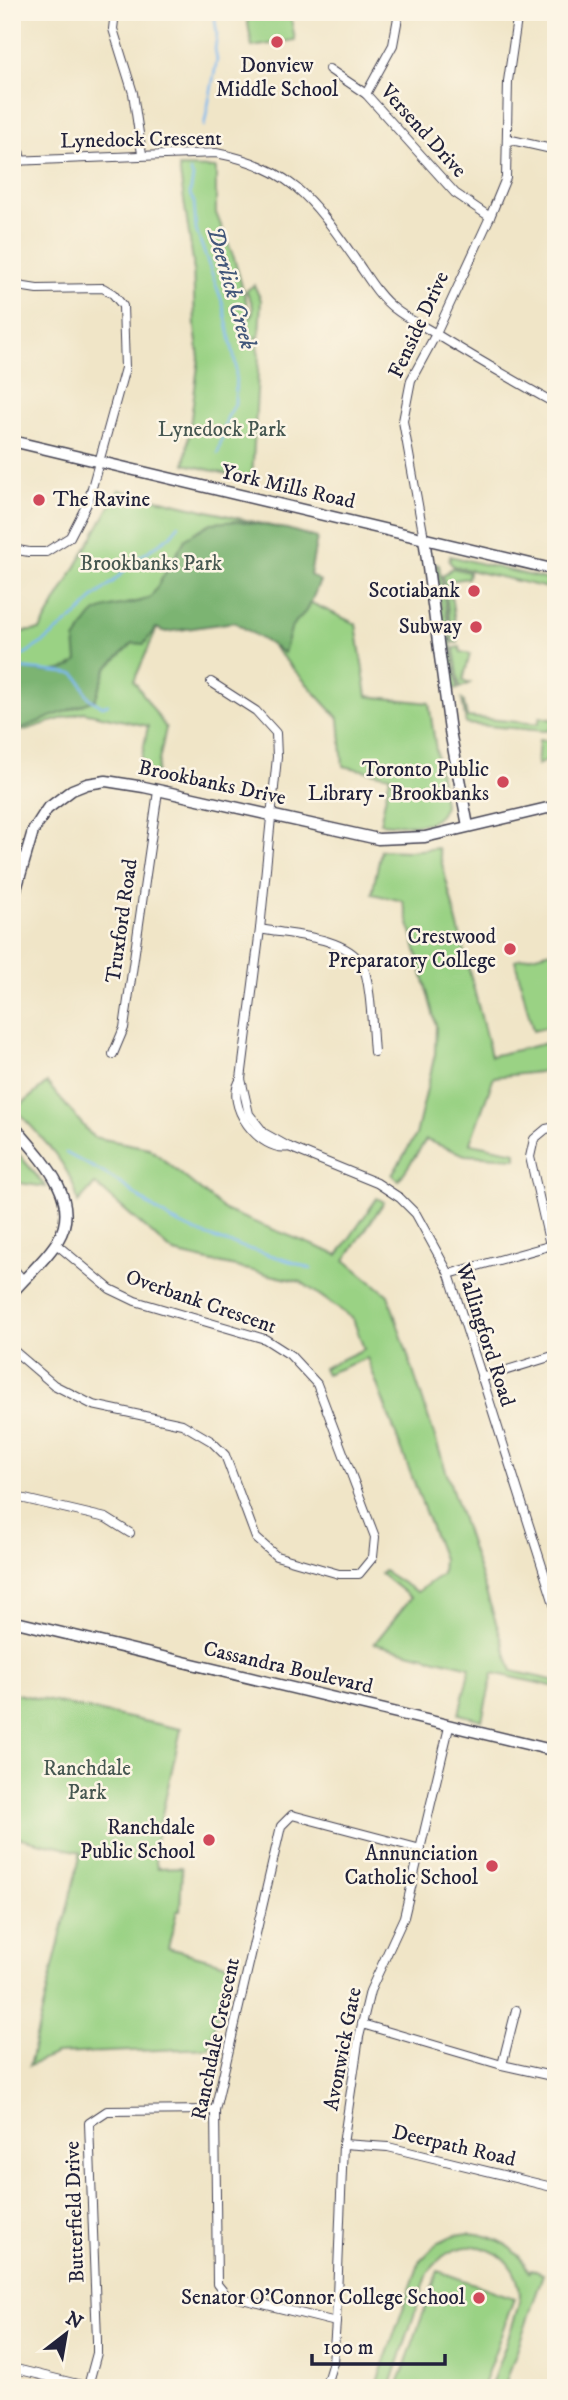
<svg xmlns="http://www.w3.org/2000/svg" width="568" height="2400" viewBox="0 0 568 2400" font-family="'IM FELL DW Pica',serif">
  <rect width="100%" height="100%" fill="#fcf5e5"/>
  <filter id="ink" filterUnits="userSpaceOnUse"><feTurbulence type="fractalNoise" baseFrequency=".0143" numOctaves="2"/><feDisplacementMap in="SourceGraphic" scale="14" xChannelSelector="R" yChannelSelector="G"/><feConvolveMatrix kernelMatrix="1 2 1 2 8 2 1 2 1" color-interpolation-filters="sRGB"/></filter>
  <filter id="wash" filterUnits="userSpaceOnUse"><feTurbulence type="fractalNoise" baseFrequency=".00686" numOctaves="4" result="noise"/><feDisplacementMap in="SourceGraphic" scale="28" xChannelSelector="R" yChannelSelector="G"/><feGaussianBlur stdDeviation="1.57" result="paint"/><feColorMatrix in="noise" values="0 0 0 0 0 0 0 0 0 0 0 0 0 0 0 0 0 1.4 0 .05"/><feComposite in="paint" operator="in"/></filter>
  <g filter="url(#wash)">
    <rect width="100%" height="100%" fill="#f0e5c7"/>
    <g fill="#9ad284" stroke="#5e7a60" stroke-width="2">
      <path d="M246 12H290L295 40 252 47Z"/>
      <path d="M179 167 216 168V213L234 258 251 318C256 309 251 300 246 291L254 285 261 300 259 338 255 337 259 355 252 480 185 464 199 358 195 328 193 261Z"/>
      <path d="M119 490 284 529 271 584 356 624 367 696 429 703 444 804C442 832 399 824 380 823L390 776 343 766 339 719 258 630 212 613 157 628 134 681 166 728 156 775 139 771 148 726 83 712 12 734V633L40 630Z"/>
      <path d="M450 556 553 581 556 583V590L453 566 449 561Z"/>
      <path d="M436 564 439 565 458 689 452 688 450 684Z"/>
      <path d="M452 568 469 572 468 578 449 581 458 643H453L443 576Z"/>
      <path d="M460 647 461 652 470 654 463 681 470 683 460 688 454 648Z"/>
      <path d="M462 700 464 702 467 717 538 724 540 717 554 720 550 730 544 731 466 724Z"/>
      <path d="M539 740 556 741V757L537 765Z"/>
      <path d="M438 848 491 1056 556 1041V1070L494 1077 470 1143 516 1152V1158L465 1155 426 1140 399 1180 392 1175 416 1135 435 1054 436 1025 403 901 372 894 381 850 409 851Z"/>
      <path d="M556 950V1025L533 1031 515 960Z"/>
      <path d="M47 1083 93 1137 149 1148 226 1211 338 1255 377 1198 384 1202 345 1260 388 1295 512 1671 556 1681V1687L493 1673 482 1720 459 1714 470 1667 374 1644 411 1598 381 1574 384 1571 417 1592 442 1574 443 1559 367 1358 326 1374 323 1368 364 1349 353 1319 301 1282 174 1253 95 1184 78 1203C73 1165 39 1137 16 1109Z"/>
      <path d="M12 1146 46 1187 12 1182Z"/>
      <path d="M12 1693 181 1729 154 1850 157 1868 182 1867 180 1911H177L168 1948 230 1965 209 2048 56 2054 29 2066 81 1852 12 1836Z"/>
      <path d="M470 2233C497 2236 517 2246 529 2272L531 2269 543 2274 504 2388H490C496 2369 520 2311 520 2295 517 2243 454 2229 428 2273L390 2388H375L420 2261 439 2242 454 2235Z"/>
      <path d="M438 2271 514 2298 482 2388H397Z"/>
    </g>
    <path fill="#7bb472" stroke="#4e6b56" stroke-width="2" d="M238 521 287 529 317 538 310 575 320 581 308 609 292 626 284 653 234 622 166 632 156 628 144 644 133 643 107 668 95 700 12 732V668C23 666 29 670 40 671 52 673 69 670 77 661L75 640C81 632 88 617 96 612 113 603 134 606 151 597L186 538 211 523Z"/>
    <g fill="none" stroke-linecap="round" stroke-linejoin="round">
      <g stroke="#7eb9f0" stroke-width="2.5">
        <path d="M204 126 217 60 215 49 217 35 214 12"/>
        <path d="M190 171 193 177 190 194 194 202 196 230 223 304 236 366 235 404 227 418 218 453"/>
        <path d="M17 659 45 641 83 610 93 598 114 581 134 561 170 536 179 525"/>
        <path d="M13 664 18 668 75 674C88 687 81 698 103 706L108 704"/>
        <path d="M66 1153C83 1163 101 1170 117 1181 138 1195 157 1214 179 1224 221 1245 268 1251 311 1269"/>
      </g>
    </g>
  </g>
  <g filter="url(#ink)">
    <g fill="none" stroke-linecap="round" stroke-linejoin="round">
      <defs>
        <g id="street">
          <path d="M115 12 113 29 133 93 142 154"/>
          <path d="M329 69 366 94 455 193 490 217"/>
          <path d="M366 94 393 45 399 12"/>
          <path d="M12 111 21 161"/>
          <path d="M507 139 556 150"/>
          <path d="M12 161 216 153C291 167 313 200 355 259 367 276 378 296 395 309 407 319 422 325 436 334 475 358 515 381 556 404"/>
          <path d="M12 285 37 289 103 288 113 294 123 306 125 368 88 502 70 537 46 552H29L12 549"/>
          <path d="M424 538 403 421 411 380 436 334 490 217 506 178 508 81 518 12"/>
          <path d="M211 682 256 711 276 733 277 757 260 929 241 1079C223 1104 260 1153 289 1147"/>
          <path d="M260 929C290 935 345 936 362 964 371 980 372 1031 374 1052"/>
          <path d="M113 1054 124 1028 158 791"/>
          <path d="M241 1079 249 1114 264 1133 289 1147 377 1183 400 1198 416 1214 449 1274 556 1610"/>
          <path d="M550 1245 530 1157 534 1139 546 1129 556 1127"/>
          <path d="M12 1267 23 1280"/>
          <path d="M449 1274 556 1244"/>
          <path d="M12 1349 54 1385 93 1405 182 1424 211 1441 225 1455 256 1538 276 1556 339 1574H359L373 1557 375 1537 317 1384 290 1355 265 1339 135 1301 110 1289 56 1244"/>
          <path d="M481 1378 556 1355"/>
          <path d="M12 1496 106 1518 130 1533"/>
          <path d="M362 2024 502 2065 556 2077"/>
          <path d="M502 2065 516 2010"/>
          <path d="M343 2144 388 2147 556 2188"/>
          <path d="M336 2322 226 2295 217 2284 215 2110 281 1826 292 1815 421 1849"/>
          <path d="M12 2368 94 2388"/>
          <path d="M88 2386 97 2353V2340L89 2123 107 2111 215 2110"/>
          <path d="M325 2388 333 2362 336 2322 343 2144 359 2037 370 1991 404 1917 449 1727"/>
        </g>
        <g id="secondary">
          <path d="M12 441 556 570"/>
          <path d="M424 538 450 731 468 826"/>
          <path d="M12 903 33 831 47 809 72 790 87 784 106 781 144 787 378 839 425 837 556 806"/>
          <path d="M12 1124C37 1154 84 1198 58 1240 47 1259 27 1275 12 1293"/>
          <path d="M12 1621 556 1751"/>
        </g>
      </defs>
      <use href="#street" stroke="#413f50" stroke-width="10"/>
      <use href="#secondary" stroke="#413f50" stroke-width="13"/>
      <use href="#street" stroke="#fff" stroke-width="8"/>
      <use href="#secondary" stroke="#fff" stroke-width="10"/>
    </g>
  </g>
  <g fill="#d1495b" stroke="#fcf5e5" stroke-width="2.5">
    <circle cx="277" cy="42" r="7"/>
    <circle cx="39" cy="500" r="7"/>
    <circle cx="474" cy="591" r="7"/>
    <circle cx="476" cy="627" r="7"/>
    <circle cx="503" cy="782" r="7"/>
    <circle cx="510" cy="949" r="7"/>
    <circle cx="209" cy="1840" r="7"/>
    <circle cx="492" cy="1866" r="7"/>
    <circle cx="479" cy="2298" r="7"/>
  </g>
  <g text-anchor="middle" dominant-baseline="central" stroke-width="5" stroke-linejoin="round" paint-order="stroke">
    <g font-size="21" fill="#22223b" stroke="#fcf5e5" text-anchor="end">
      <text x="277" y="66" text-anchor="middle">Donview<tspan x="277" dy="24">Middle School</tspan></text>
      <text x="53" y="500" text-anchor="start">The Ravine</text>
      <text x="460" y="591">Scotiabank</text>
      <text x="462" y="627">Subway</text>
      <text x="489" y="770">Toronto Public<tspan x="489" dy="24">Library - Brookbanks</tspan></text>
      <text x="496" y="937">Crestwood<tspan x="496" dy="24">Preparatory College</tspan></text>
      <text x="195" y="1828">Ranchdale<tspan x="195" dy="24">Public School</tspan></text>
      <text x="478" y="1854">Annunciation<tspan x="478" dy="24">Catholic School</tspan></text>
      <text x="465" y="2298">Senator O'Connor College School</text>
    </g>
    <g font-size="21" fill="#22223b" stroke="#fcf5e5">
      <text transform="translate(423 131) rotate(48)">Versend Drive</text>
      <text transform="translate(141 140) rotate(-1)">Lynedock Crescent</text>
      <text transform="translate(419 325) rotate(-65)">Fenside Drive</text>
      <text transform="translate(288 487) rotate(13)">York Mills Road</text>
      <text transform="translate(212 783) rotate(12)">Brookbanks Drive</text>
      <text transform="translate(122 921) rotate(-82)">Truxford Road</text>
      <text transform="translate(201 1302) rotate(19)">Overbank Crescent</text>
      <text transform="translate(485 1335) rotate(72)">Wallingford Road</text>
      <text transform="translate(288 1668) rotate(13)">Cassandra Boulevard</text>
      <text transform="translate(216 2039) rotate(-78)">Ranchdale Crescent</text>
      <text transform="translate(343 2049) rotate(-79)">Avonwick Gate</text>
      <text transform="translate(454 2146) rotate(13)">Deerpath Road</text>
      <text transform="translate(75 2212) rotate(-92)">Butterfield Drive</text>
    </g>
    <g font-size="21" fill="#465751" stroke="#fcf5e5">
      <text x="222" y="430">Lynedock Park</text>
      <text x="151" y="564">Brookbanks Park</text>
      <text x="87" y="1769">Ranchdale<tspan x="87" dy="24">Park</tspan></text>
    </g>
    <g font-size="23" font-style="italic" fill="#42577a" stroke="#fcf5e5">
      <text transform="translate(231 288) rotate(74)">Deerlick Creek</text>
    </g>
  </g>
  <rect width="568" height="2400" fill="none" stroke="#fcf5e5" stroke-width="42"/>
  <g transform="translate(66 2334) rotate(31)" stroke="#fcf5e5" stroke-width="5" paint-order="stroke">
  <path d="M0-5L12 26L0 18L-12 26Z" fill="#22223b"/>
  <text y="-10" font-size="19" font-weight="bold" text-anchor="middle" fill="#22223b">N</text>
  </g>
  <path d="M312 2354v10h133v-10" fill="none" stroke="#22223b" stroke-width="3.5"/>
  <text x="323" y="2354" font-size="21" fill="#22223b" stroke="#fcf5e5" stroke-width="5" paint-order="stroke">100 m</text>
</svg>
